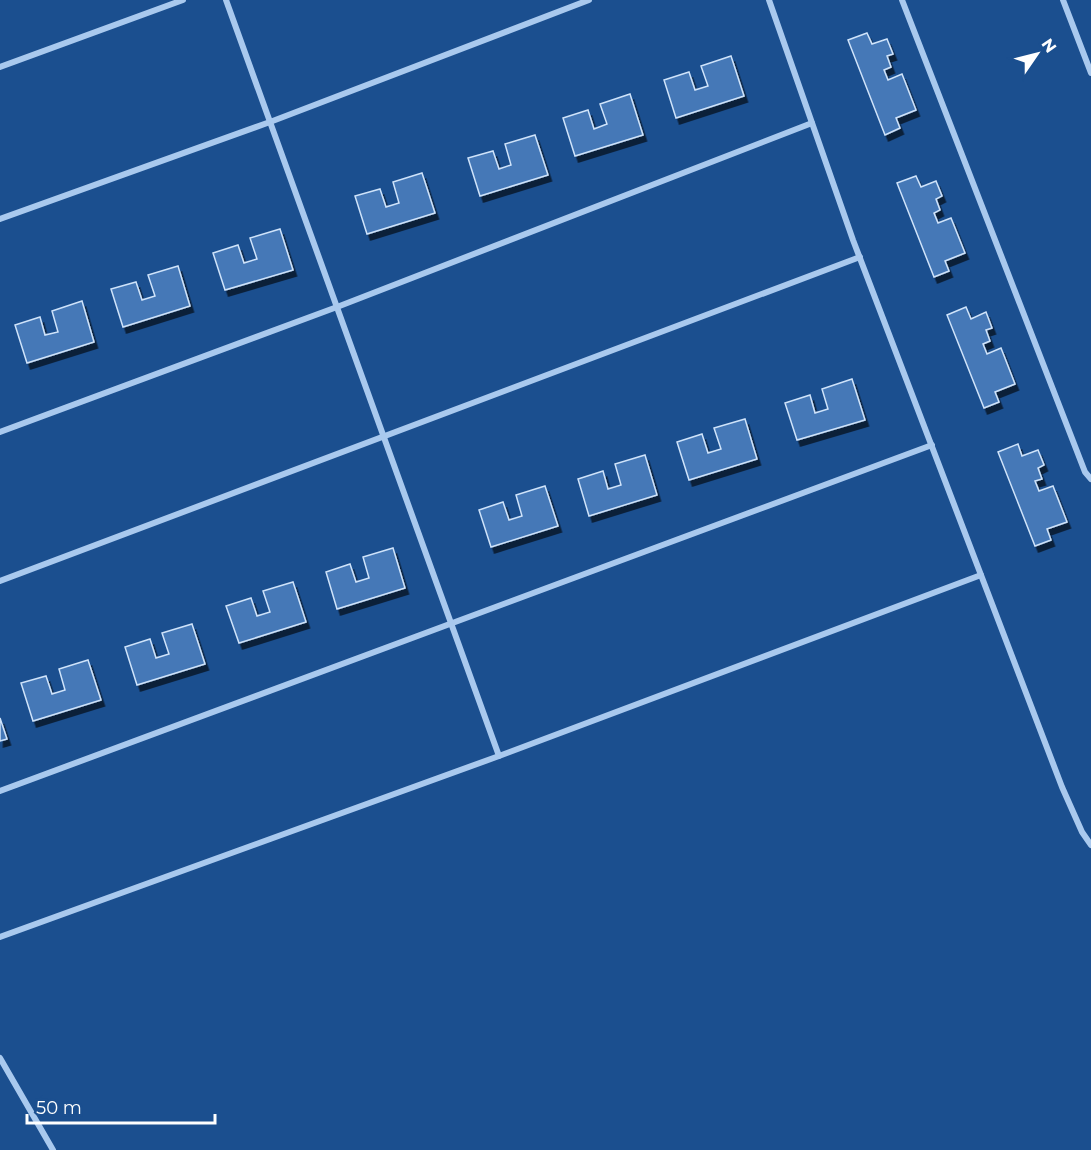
<svg xmlns="http://www.w3.org/2000/svg" width="1091" height="1150" viewBox="0 0 1091 1150" font-family="Montserrat,sans-serif">
  <defs>
    <filter id="shadow"><feDropShadow dx="3.5" dy="6" stdDeviation="0" flood-color="#0009"/></filter>
  </defs>
  <rect width="100%" height="100%" fill="#1b4f8f"/>
  <g fill="#4478b7" stroke="#cfe3fa" stroke-width="1.5" filter="url(#shadow)">
    <path d="M867 33 872 44 887 39 893 54 887 56 891 67 884 70 888 80 902 74 916 110 896 118 900 128 885 135 848 40Z"/>
    <path d="M731 56 744 96 676 118 664 80 689 72 695 90 708 86 701 66Z"/>
    <path d="M630 94 643 135 575 156 563 118 588 110 594 129 607 124 600 104Z"/>
    <path d="M535 135 548 175 480 196 468 158 493 151 499 169 511 165 505 144Z"/>
    <path d="M422 173 435 213 367 234 355 196 380 189 386 207 399 203 393 182Z"/>
    <path d="M916 176 921 187 936 181 942 196 936 199 940 210 934 213 938 223 951 218 965 253 945 261 949 271 934 277 897 183Z"/>
    <path d="M280 229 293 270 225 290 213 253 238 245 244 263 257 259 250 238Z"/>
    <path d="M178 266 190 306 123 327 111 289 136 282 142 300 155 296 148 275Z"/>
    <path d="M82 301 94 342 27 363 15 325 40 317 45 335 58 332 52 311Z"/>
    <path d="M966 307 971 319 986 312 992 328 986 330 990 341 983 344 987 354 1001 348 1015 384 995 392 999 402 984 408 947 315Z"/>
    <path d="M852 379 865 420 797 440 785 403 810 395 815 413 828 409 822 389Z"/>
    <path d="M745 419 757 459 689 480 677 442 702 434 708 453 721 449 714 428Z"/>
    <path d="M1018 444 1022 456 1038 450 1044 465 1038 468 1042 479 1035 481 1039 491 1053 486 1067 522 1047 529 1051 540 1035 546 998 452Z"/>
    <path d="M645 455 657 495 589 516 578 479 603 471 608 489 621 485 615 464Z"/>
    <path d="M545 486 558 526 491 547 479 510 503 502 509 520 522 516 516 495Z"/>
    <path d="M393 548 405 588 337 609 326 572 350 564 356 582 369 578 363 557Z"/>
    <path d="M293 582 306 622 239 643 226 606 251 598 257 616 270 612 263 591Z"/>
    <path d="M192 624 205 664 137 685 125 647 150 639 156 658 169 654 162 633Z"/>
    <path d="M88 660 101 700 33 721 21 683 46 676 52 694 65 690 59 669Z"/>
    <path d="M0 718 7 739 0 741Z"/>
  </g>
  <g fill="none" stroke-linecap="round" stroke-linejoin="round">
    <g stroke="#a9c9ee" stroke-width="6">
      <path d="M226 0 499 756"/>
      <path d="M769 0 853 240 1062 787 1082 832 1091 845"/>
      <path d="M902 0 1085 472 1091 479"/>
      <path d="M1063 0 1091 73"/>
      <path d="M0 67 183 0"/>
      <path d="M0 219 270 122 589 0"/>
      <path d="M0 432 337 307 812 123"/>
      <path d="M0 581 860 257"/>
      <path d="M0 791 932 445"/>
      <path d="M0 937 499 756 981 575"/>
      <path d="M0 1058 53 1150"/>
    </g>
  </g>
  <g transform="translate(1037 54) rotate(55)" stroke="#1b4f8f" stroke-width="4.5" paint-order="stroke">
  <path d="M0-4.5L10 22L0 15L-10 22Z" fill="#ffffff"/>
  <text y="-9" font-size="16" font-weight="bold" text-anchor="middle" fill="#ffffff">N</text>
  </g>
  <path d="M27 1114v9h188v-9" fill="none" stroke="#ffffff" stroke-width="3"/>
  <text x="36" y="1114" font-size="18" fill="#ffffff" stroke="#1b4f8f" stroke-width="4.5" paint-order="stroke">50 m</text>
</svg>
